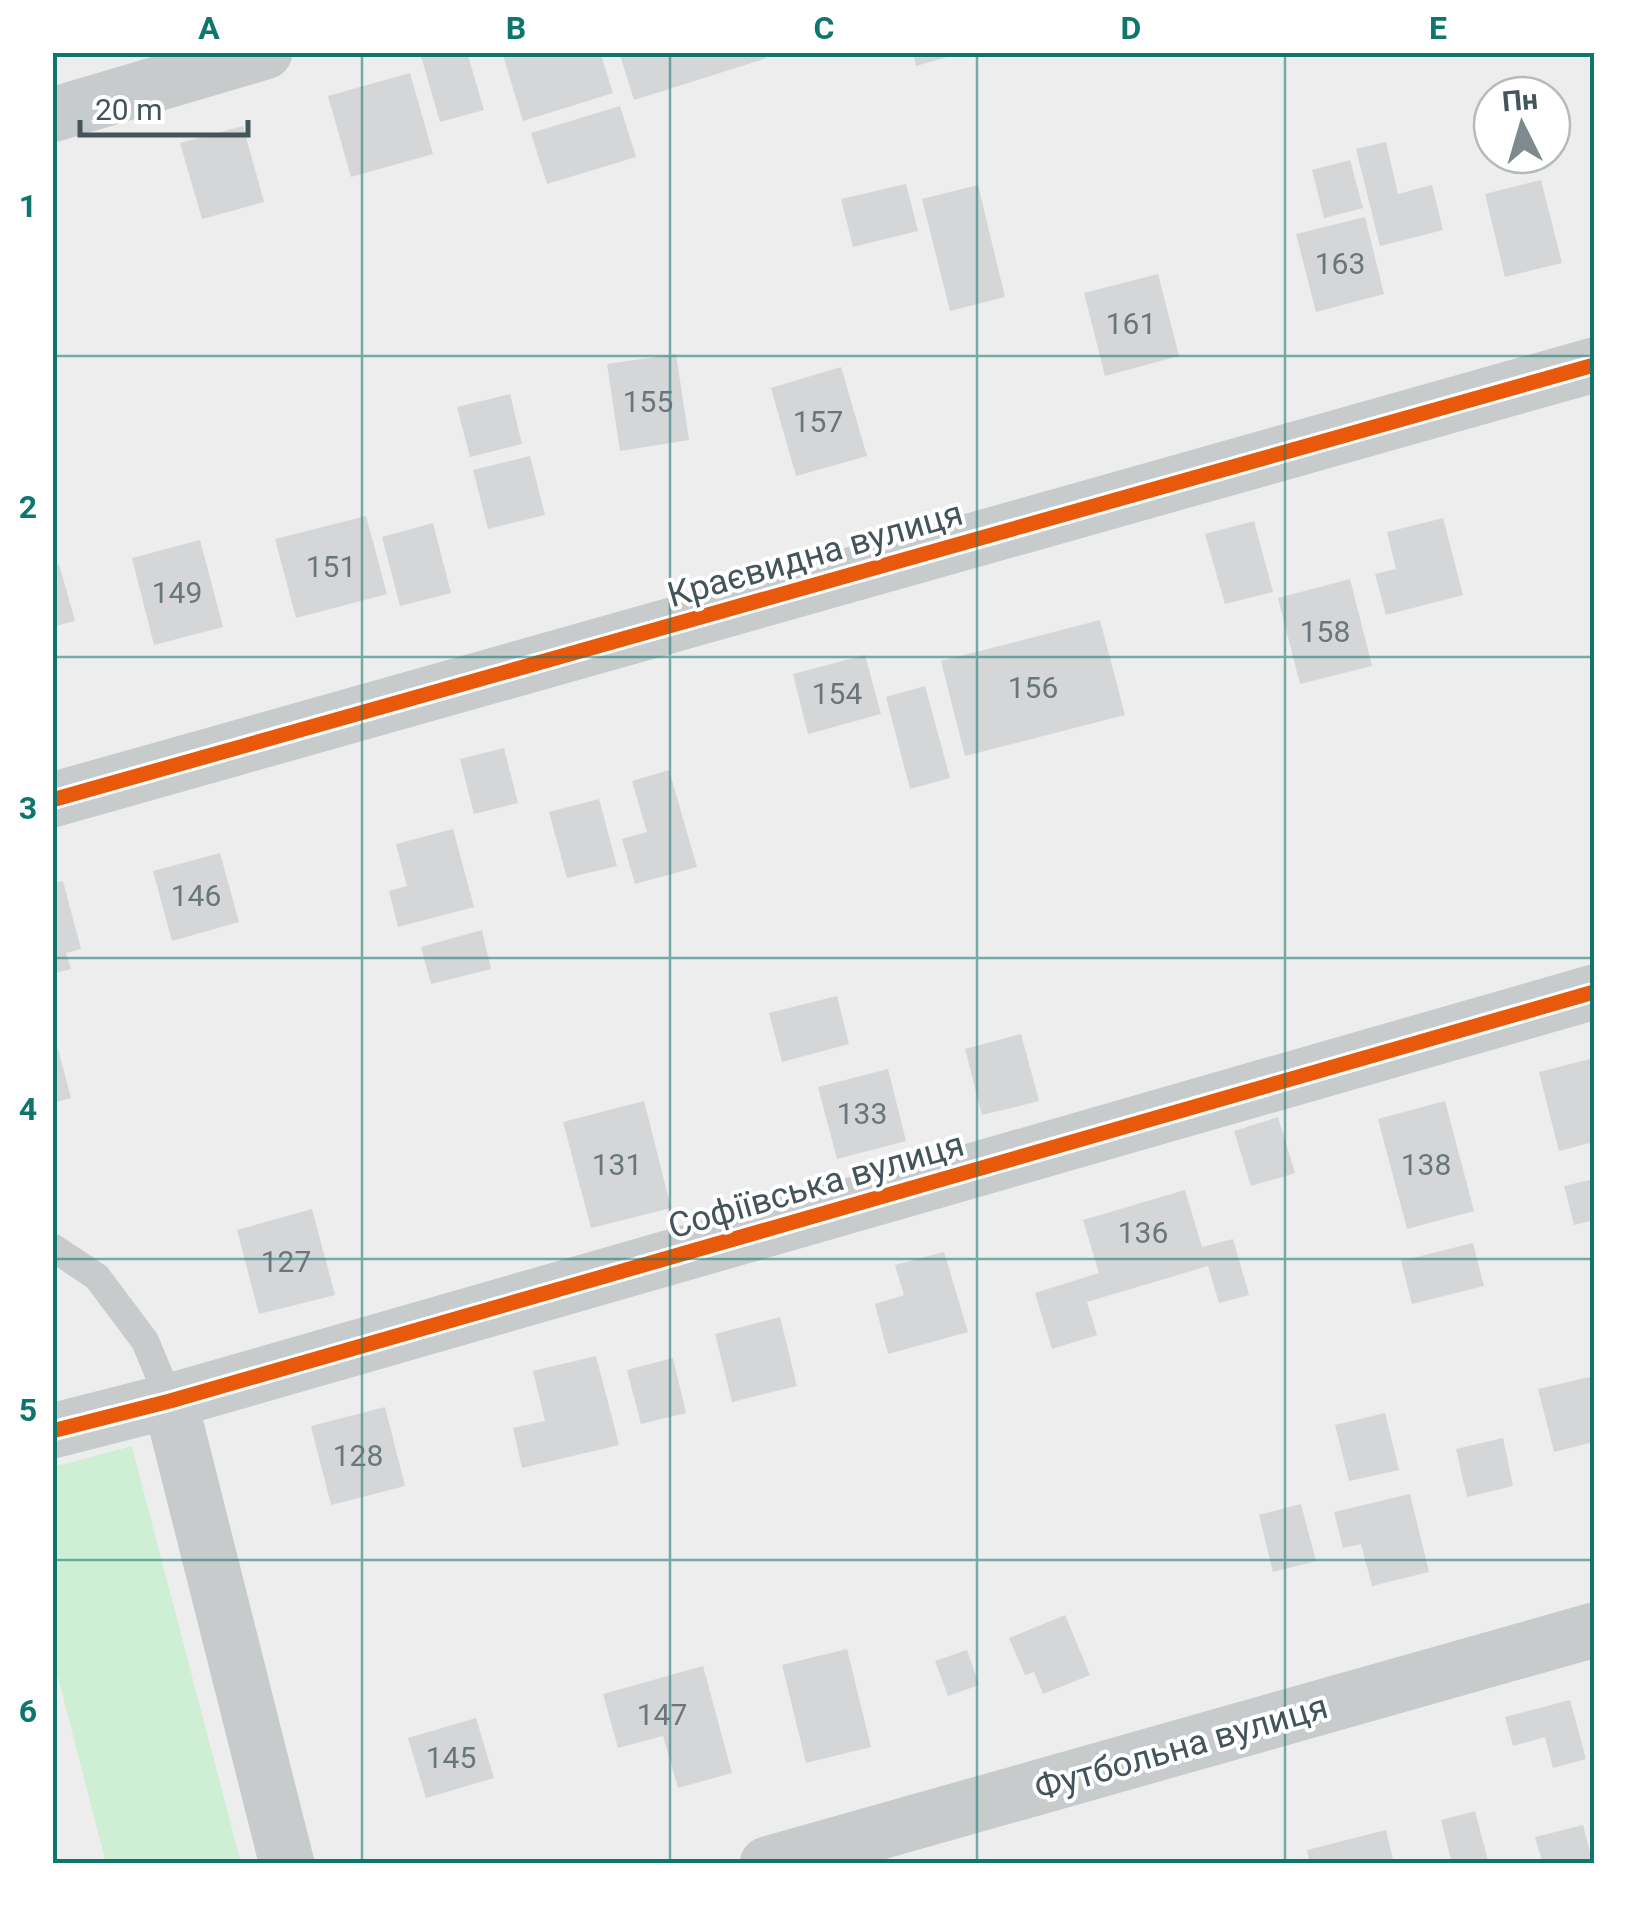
<svg xmlns="http://www.w3.org/2000/svg" width="1647" height="1916" font-family="Roboto,sans-serif">
<style>
.grass{fill:#cfefd4}
.building{fill:#d5d6d7}
.lines{fill:none;stroke-linecap:round;stroke-linejoin:round}
.service{stroke:#c7cbcc;stroke-width:28}
.minor{stroke:#c7cbcc;stroke-width:55}
.cycleway-casing{stroke:#fff;stroke-width:21}
.cycleway{stroke:#e8590c;stroke-width:15}
.grid{fill:none;stroke:#0f766e;stroke-width:2.5;stroke-opacity:0.55}
.labels{text-anchor:middle;stroke-width:8;stroke-linejoin:round;paint-order:stroke}
.number-label{font-size:30px;fill:#69767b}
.street-label{font-size:35px;fill:#43555b;stroke:#fff}
.neatline{fill:none;stroke:#0f766e;stroke-width:4}
.grid-label{font-size:32px;text-anchor:middle;font-weight:bold;fill:#0f766e}
</style>
<rect width="100%" height="100%" fill="#eeeded"/>
<path class="grass" d="M132,1446V1447L241,1863H106L53,1658V1467Z"/>
<g class="building">
<path d="M433,52H467L484,110L440,122L421,56Z"/>
<path d="M502,52H600L613,93L523,121Z"/>
<path d="M619,52H765L767,58L634,100Z"/>
<path d="M913,52H945L947,57L916,66Z"/>
<path d="M410,73L433,154L351,177L328,96Z"/>
<path d="M620,106L636,157L547,184L531,133Z"/>
<path d="M243,126L264,202L202,219L180,143Z"/>
<path d="M1386,142L1398,194L1432,185L1443,230L1380,246L1356,149Z"/>
<path d="M1350,160L1363,208L1324,218L1312,170Z"/>
<path d="M1541,180L1562,263L1505,277L1485,194Z"/>
<path d="M906,184L918,231L853,247L841,199Z"/>
<path d="M978,185L1005,297L950,311L922,199Z"/>
<path d="M1365,217L1384,294L1316,312L1296,234Z"/>
<path d="M1158,274L1179,356L1105,376L1084,293Z"/>
<path d="M676,354L689,440L620,451L607,364Z"/>
<path d="M841,367L867,456L796,476L771,388Z"/>
<path d="M510,394L522,444L470,457L457,407Z"/>
<path d="M530,456L545,515L488,529L473,470Z"/>
<path d="M366,516L387,594L296,618L275,539Z"/>
<path d="M1443,518L1463,595L1386,615L1375,574L1396,569L1387,532Z"/>
<path d="M1254,521L1273,592L1225,604L1205,534Z"/>
<path d="M433,523L451,593L400,606L382,537Z"/>
<path d="M200,540L223,627L154,645L132,558Z"/>
<path d="M59,564L75,621L52,627V566Z"/>
<path d="M1350,579L1372,666L1300,684L1278,598Z"/>
<path d="M1100,620L1125,715L965,756L941,661Z"/>
<path d="M865,655L881,714L808,734L793,674Z"/>
<path d="M925,686L950,778L910,789L886,697Z"/>
<path d="M504,748L518,803L474,814L460,759Z"/>
<path d="M669,770L697,867L635,884L622,839L647,832L632,781Z"/>
<path d="M599,799L617,866L567,878L549,812Z"/>
<path d="M453,829L474,907L398,927L389,891L407,886L396,844Z"/>
<path d="M220,853L239,922L172,941L153,871Z"/>
<path d="M63,881L81,949L66,953L71,969L52,974V883Z"/>
<path d="M482,930L491,969L431,984L421,947Z"/>
<path d="M837,996L849,1044L782,1062L769,1013Z"/>
<path d="M1021,1034L1039,1101L982,1115L965,1049Z"/>
<path d="M58,1049L71,1098L52,1103V1051Z"/>
<path d="M1594,1058V1142L1559,1151L1539,1072Z"/>
<path d="M888,1069L906,1141L837,1159L818,1087Z"/>
<path d="M644,1101L671,1208L591,1228L563,1122Z"/>
<path d="M1445,1101L1474,1211L1407,1229L1378,1119Z"/>
<path d="M1278,1117L1295,1173L1251,1186L1234,1131Z"/>
<path d="M1594,1179V1220L1574,1225L1564,1186Z"/>
<path d="M1185,1190L1202,1247L1233,1239L1249,1295L1219,1303L1208,1266L1087,1302L1097,1335L1052,1349L1035,1293L1099,1273L1083,1220Z"/>
<path d="M312,1209L335,1295L259,1314L237,1230Z"/>
<path d="M1473,1243L1484,1286L1412,1304L1401,1261Z"/>
<path d="M944,1252L968,1332L888,1354L875,1304L904,1295L895,1265Z"/>
<path d="M780,1317L797,1386L732,1402L715,1334Z"/>
<path d="M596,1356L619,1445L522,1468L513,1428L545,1421L533,1371Z"/>
<path d="M673,1358L686,1413L641,1424L627,1370Z"/>
<path d="M1594,1376V1442L1554,1452L1538,1389Z"/>
<path d="M385,1407L405,1486L331,1505L311,1426Z"/>
<path d="M1385,1413L1399,1470L1349,1481L1335,1425Z"/>
<path d="M1503,1438L1513,1486L1467,1497L1456,1449Z"/>
<path d="M1410,1494L1429,1572L1372,1586L1361,1544L1343,1548L1334,1512Z"/>
<path d="M1301,1504L1316,1561L1273,1572L1259,1515Z"/>
<path d="M1065,1615L1090,1675L1043,1694L1034,1672L1025,1675L1009,1638Z"/>
<path d="M847,1649L871,1747L806,1763L782,1665Z"/>
<path d="M967,1650L979,1685L948,1696L935,1661Z"/>
<path d="M703,1666L732,1773L678,1788L663,1736L618,1748L603,1694Z"/>
<path d="M1570,1700L1586,1759L1553,1768L1545,1737L1513,1746L1505,1717Z"/>
<path d="M476,1718L494,1778L426,1798L408,1738Z"/>
<path d="M1475,1811L1488,1861L1478,1864H1452L1441,1820Z"/>
<path d="M1583,1825L1592,1860L1579,1864H1543L1535,1837Z"/>
<path d="M1386,1830L1394,1864H1310L1307,1850Z"/>
</g>
<g class="lines">
<path class="service" d="M52,1247L97,1277L145,1341L170,1401"/>
<g class="minor">
<path d="M52,115L265,52"/>
<path d="M52,800L1594,365"/>
<path d="M170,1401L287,1864"/>
<path d="M52,1431L170,1401L1594,992"/>
<path d="M767,1864L1594,1630"/>
</g>
<defs>
<g id="cycleway">
<path d="M52,800L1594,365"/>
<path d="M52,1431L170,1401L1594,992"/>
</g>
</defs>
<use href="#cycleway" class="cycleway-casing"/>
<use href="#cycleway" class="cycleway"/>
</g>
<path class="grid" d="M362,52V1864M670,52V1864M977,52V1864M1285,52V1864M52,356H1594M52,657H1594M52,958H1594M52,1259H1594M52,1560H1594"/>
<g class="labels">
<g class="number-label">
<text x="1340" y="274">163</text>
<text x="1131" y="334">161</text>
<text x="648" y="412">155</text>
<text x="818" y="432">157</text>
<text x="331" y="577">151</text>
<text x="177" y="603">149</text>
<text x="1325" y="642">158</text>
<text x="1033" y="698">156</text>
<text x="837" y="704">154</text>
<text x="196" y="906">146</text>
<text x="862" y="1124">133</text>
<text x="617" y="1175">131</text>
<text x="1426" y="1175">138</text>
<text x="1143" y="1243">136</text>
<text x="286" y="1272">127</text>
<text x="358" y="1466">128</text>
<text x="662" y="1725">147</text>
<text x="451" y="1768">145</text>
</g>
<g class="street-label">
<text transform="translate(815 554) rotate(-16)" y="12">Краєвидна вулиця</text>
<text transform="translate(816 1185) rotate(-16)" y="12">Софіївська вулиця</text>
<text transform="translate(1181 1747) rotate(-16)" y="12">Футбольна вулиця</text>
</g>
</g>
<rect width="1647" height="1916" fill="none" stroke="#ffffff" stroke-width="110"/>
<g transform="translate(1522 125) rotate(355)"><circle r="48" fill="#ffffff" stroke="#b4bbbd" stroke-width="2.5"/>
<path d="M0-8L18 38L0 25L-18 38Z" fill="#7f8a8e"/>
<text y="-15" font-size="28" font-weight="bold" text-anchor="middle" fill="#43555b">Пн</text>
</g>
<path d="M80 120v15h168v-15" fill="none" stroke="#43555b" stroke-width="5"/>
<text x="95" y="120" font-size="30" fill="#43555b" stroke="#ffffff" stroke-width="8" paint-order="stroke">20 m</text>
<rect x="55" y="55" width="1537" height="1806" class="neatline"/>
<g class="grid-label">
<text x="209" y="39">A</text>
<text x="516" y="39">B</text>
<text x="824" y="39">C</text>
<text x="1131" y="39">D</text>
<text x="1438" y="39">E</text>
<text x="28" y="217">1</text>
<text x="28" y="518">2</text>
<text x="28" y="819">3</text>
<text x="28" y="1120">4</text>
<text x="28" y="1421">5</text>
<text x="28" y="1722">6</text>
</g>
</svg>
